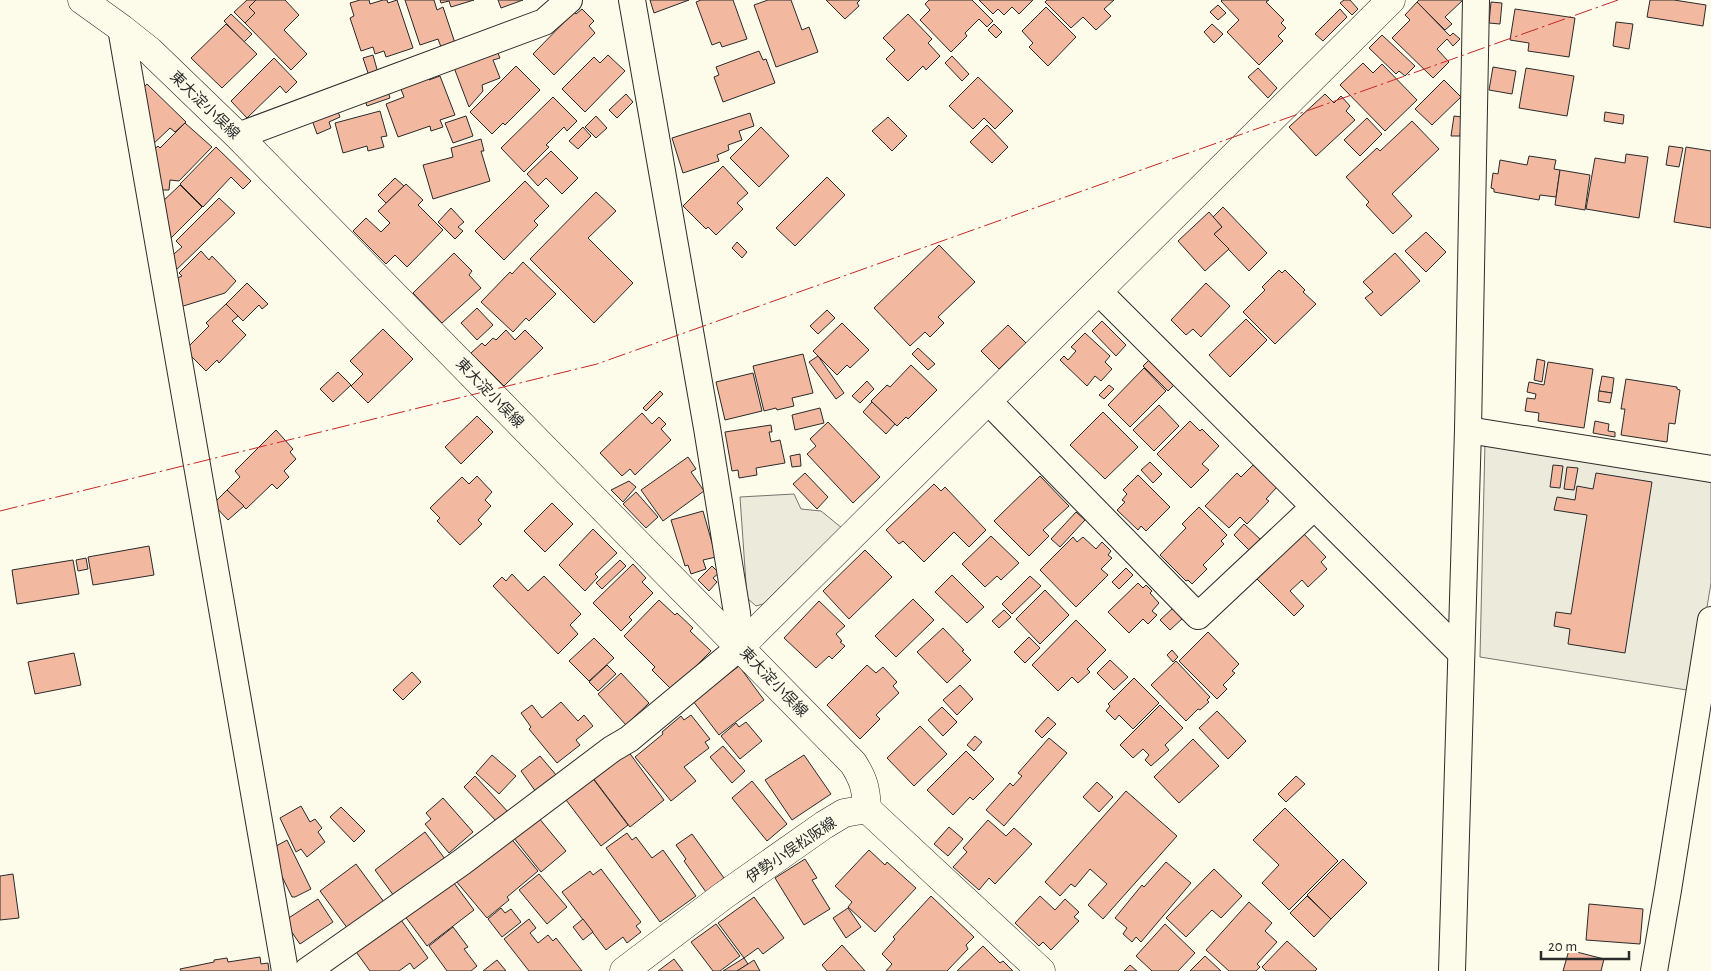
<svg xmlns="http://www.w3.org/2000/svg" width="1711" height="971" font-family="'Alegreya Sans','Noto Sans JP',sans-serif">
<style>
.parking{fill:#eceadb;stroke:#74746e}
.building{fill:#f2b8a0;stroke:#2b2b2b}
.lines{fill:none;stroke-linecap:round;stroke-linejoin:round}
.minor-casing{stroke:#2b2b2b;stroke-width:28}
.tertiary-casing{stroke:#2b2b2b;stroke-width:29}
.secondary-casing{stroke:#2b2b2b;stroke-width:29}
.minor{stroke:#fdfbea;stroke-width:26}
.tertiary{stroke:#fdfbea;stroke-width:28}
.secondary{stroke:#fdfbea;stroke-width:28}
.power{stroke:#c62828;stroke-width:1;stroke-dasharray:18 4 2.5 4;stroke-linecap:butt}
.labels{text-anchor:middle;stroke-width:4;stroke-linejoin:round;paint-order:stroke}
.street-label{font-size:15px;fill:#2b2b2b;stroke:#fdfbea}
</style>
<rect width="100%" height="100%" fill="#fdfbea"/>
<g class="parking">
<path d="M1485,442L1711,482V583L1693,691L1480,657Z"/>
<path d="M794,494L801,509L821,511L842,528L763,604L756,606L747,598L740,497Z"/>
</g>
<g class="building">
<path d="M247,0H256L249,7L255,13L245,23L234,12Z"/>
<path d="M256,0H285L299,15L284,30L307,54L291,70L245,23L255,13L249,7Z"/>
<path d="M360,0H369L370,4L383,0H387L388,3L397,0L413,48L386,57L384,51L375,54L373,47L361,51L350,18L354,16L350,3Z"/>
<path d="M405,0H434L437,10L443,7L455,43L441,47L438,39L420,45Z"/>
<path d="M440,0H474L451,7L449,1L441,3Z"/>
<path d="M498,0H523L501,8Z"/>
<path d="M650,0H689L654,13Z"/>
<path d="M701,0H733L747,39L722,47L720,42L712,45L696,2Z"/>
<path d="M768,0H791L802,30L809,27L818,52L776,67L754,5Z"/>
<path d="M826,0H860L857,3L859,6L845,19Z"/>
<path d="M929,0H972L993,21L987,27L979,19L965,33L967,36L951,52L920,20L930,10L925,4Z"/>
<path d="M979,0H1033L1019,14L1012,7L1004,15L998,9L993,14Z"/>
<path d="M1047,0H1114L1104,9L1111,16L1096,30L1083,17L1071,28L1045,2Z"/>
<path d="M1222,0H1269L1266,2L1284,20L1281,23L1286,28L1278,36L1283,41L1259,65L1227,32L1239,20L1221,1Z"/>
<path d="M1344,0H1350L1358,9L1352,15L1340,3Z"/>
<path d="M1419,0H1463L1445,17L1452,24L1445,30L1417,2Z"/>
<path d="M1650,0H1674L1706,5L1703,26L1647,17Z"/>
<path d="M1417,2L1450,36L1453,33L1460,39L1453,46L1447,39L1437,49L1449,62L1433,78L1392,38L1410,20L1405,15Z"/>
<path d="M1491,2L1502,3L1500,24L1489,23Z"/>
<path d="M1218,5L1226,13L1218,20L1210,12Z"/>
<path d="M1046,7L1076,37L1048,66L1029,47L1033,43L1022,31Z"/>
<path d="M582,9L594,21L589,26L595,33L554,75L533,54L574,12L576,14Z"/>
<path d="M1340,9L1347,17L1323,41L1315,34Z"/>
<path d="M1515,9L1575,18L1569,57L1528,51L1529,43L1510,40Z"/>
<path d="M231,14L252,34L244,42L224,21Z"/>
<path d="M908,14L932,39L928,43L940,56L926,70L923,66L908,81L886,59L895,50L883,38Z"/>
<path d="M1616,22L1633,24L1629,49L1613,46Z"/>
<path d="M226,24L257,54L222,88L191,58Z"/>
<path d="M994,24L1002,32L996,38L988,30Z"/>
<path d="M1212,24L1223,34L1214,43L1204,32Z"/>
<path d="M1382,35L1415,66L1405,76L1399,71L1396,74L1369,48Z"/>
<path d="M496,49L500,58L493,60L500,78L482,85L483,91L469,107L453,65Z"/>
<path d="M759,51L763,60L766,59L775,83L723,102L714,77L719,75L716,67Z"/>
<path d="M373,55L378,73L369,76L363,58Z"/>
<path d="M608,55L625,71L585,112L562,89L594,57L600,63Z"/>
<path d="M952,56L969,74L962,81L945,63Z"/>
<path d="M274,58L297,82L286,93L280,86L247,118L231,101Z"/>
<path d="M1363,63L1373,73L1382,64L1417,100L1385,131L1340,85Z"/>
<path d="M516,66L540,90L505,125L503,123L492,134L470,112Z"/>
<path d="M1493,67L1516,71L1512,94L1489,90Z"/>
<path d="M1258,68L1277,88L1268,98L1248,77Z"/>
<path d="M1526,68L1574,76L1567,116L1519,108Z"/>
<path d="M427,74L429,80L440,76L455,115L440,120L443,127L431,131L430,126L398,137L386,104L404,97L399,84Z"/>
<path d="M978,77L1013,111L995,129L984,118L973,129L949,106Z"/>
<path d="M1444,80L1461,97L1432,125L1415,109Z"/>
<path d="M147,84L186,122L175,132L170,128L149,148L138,93Z"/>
<path d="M387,88L390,98L367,106L363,95Z"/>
<path d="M626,94L633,102L617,118L609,110Z"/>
<path d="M1325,94L1334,103L1341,96L1350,106L1346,111L1355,120L1316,156L1289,127Z"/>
<path d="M553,97L577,121L567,131L564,127L546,145L549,147L524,172L501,148Z"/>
<path d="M337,109L340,117L329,122L331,128L317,134L312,120Z"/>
<path d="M380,111L387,136L381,137L384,147L368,151L367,146L343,153L335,123Z"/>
<path d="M1605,112L1624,115L1623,124L1604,121Z"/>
<path d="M750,113L754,126L739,131L742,140L728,145L729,150L717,155L719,161L683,173L672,138Z"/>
<path d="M466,116L473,136L453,143L445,123Z"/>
<path d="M596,116L607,128L596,138L585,127Z"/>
<path d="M1454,116L1462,117L1460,136H1451Z"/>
<path d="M888,117L907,136L892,151L872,131Z"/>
<path d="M1367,118L1382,134L1360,156L1344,140Z"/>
<path d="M1412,121L1439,149L1392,194L1412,216L1393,234L1366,205L1369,202L1346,177L1377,148L1380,151Z"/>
<path d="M185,123L212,147L179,181L170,180L169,190H157L150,153L158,146L160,148Z"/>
<path d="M987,125L1008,147L992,163L970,142Z"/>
<path d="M583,127L591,136L578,149L569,141Z"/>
<path d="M761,127L789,156L759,187L730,158Z"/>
<path d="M481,139L484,151H481L490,181L433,199L423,165L453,157L451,148Z"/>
<path d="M1669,146L1683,148L1679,167L1666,165Z"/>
<path d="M216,147L251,181L243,189L231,177L203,207L180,184Z"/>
<path d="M1686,147L1711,151V228L1674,222Z"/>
<path d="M551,151L578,178L562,194L546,178L538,186L527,174Z"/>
<path d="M1626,154L1648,157L1639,218L1586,209L1595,158L1625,163Z"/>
<path d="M1529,156L1556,160L1554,169L1560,170L1556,197L1540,195L1539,200L1494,192V189L1491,188L1493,173L1498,174L1500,160L1527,165Z"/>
<path d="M723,166L748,193L737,203L743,209L716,235L708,227L706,229L683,206Z"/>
<path d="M1560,170L1590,175L1585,210L1555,205Z"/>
<path d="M827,177L845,195L795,246L776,228Z"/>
<path d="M395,178L404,186L386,203L378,195Z"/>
<path d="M525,181L549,206L534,221L538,225L504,260L475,231Z"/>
<path d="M406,184L423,200L418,205L443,230L407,267L395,255L386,264L353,231L366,218L381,232L390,223L378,211Z"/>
<path d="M180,185L202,207L169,240L160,204Z"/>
<path d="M596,192L616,211L588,238L633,283L594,323L530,259Z"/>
<path d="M219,198L235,213L172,274L167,260L182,247L176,241Z"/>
<path d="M1223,207L1267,253L1249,271L1214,234L1222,227L1213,217Z"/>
<path d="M451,208L464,222L458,227L463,231L455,239L438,222Z"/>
<path d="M1209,212L1222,227L1214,234L1229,249L1205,271L1178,241Z"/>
<path d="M1426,232L1446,252L1426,272L1405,251Z"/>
<path d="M737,242L747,252L742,258L732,248Z"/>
<path d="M939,245L975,282L938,317L944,323L930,337L925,332L910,346L874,308Z"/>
<path d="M201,251L209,260L212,256L236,281L225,293L177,308L173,280L182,276L179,273Z"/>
<path d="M454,253L472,271L469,275L481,288L442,323L413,293Z"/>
<path d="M1395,253L1420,281L1381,316L1365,298L1373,292L1363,282Z"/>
<path d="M523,262L556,294L529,321L526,318L513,332L481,302L510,272L512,274Z"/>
<path d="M1279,270L1282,273L1285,270L1305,290L1303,292L1316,304L1275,344L1243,312L1265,290L1262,287Z"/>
<path d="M247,283L268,304L262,309L259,305L243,321L226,304Z"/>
<path d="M1206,283L1230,306L1201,337L1193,329L1186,335L1171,320Z"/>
<path d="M226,304L238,316L232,321L246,335L219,363L217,360L206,371L185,350L209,326L206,323Z"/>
<path d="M477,308L493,325L477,340L461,323Z"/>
<path d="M827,310L835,318L818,334L810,326Z"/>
<path d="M1246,319L1267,340L1230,377L1209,355Z"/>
<path d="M1102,321L1126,345L1116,356L1092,331Z"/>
<path d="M842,323L869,350L850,368L847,365L837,375L813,351Z"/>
<path d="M1008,325L1026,343L999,369L981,351Z"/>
<path d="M383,329L413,359L368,403L351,386L363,374L350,361Z"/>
<path d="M506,330L515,340L525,330L543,348L504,386L471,353L482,343L485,346L493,338L496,340Z"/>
<path d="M1085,333L1110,356L1105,362L1112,369L1101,381L1095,376L1087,386L1060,360L1064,356L1068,360L1076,351L1071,347Z"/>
<path d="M918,348L935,364L928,370L912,354Z"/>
<path d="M803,354L813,393L792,398L794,406L777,410L776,408L764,411L753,366Z"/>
<path d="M818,356L844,393L836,399L809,362Z"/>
<path d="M1150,359L1175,384L1168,391L1143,366Z"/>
<path d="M1537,359L1545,361L1542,382L1534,380Z"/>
<path d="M1548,362L1593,369L1584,428L1538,421L1539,413L1525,411L1527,398L1535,399L1536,394L1527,392L1529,382L1544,385Z"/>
<path d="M911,365L937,390L908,419L906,417L897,426L871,401L887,385L890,387Z"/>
<path d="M1144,368L1166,391L1130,427L1108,405Z"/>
<path d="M338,372L351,385L333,402L320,389Z"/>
<path d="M753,373L762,411L725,420L716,382Z"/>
<path d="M1602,376L1614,378L1612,393L1599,391Z"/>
<path d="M1626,379L1677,387V389L1680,390L1675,424L1669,423L1667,442L1621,435L1625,409H1621Z"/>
<path d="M867,381L874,389L860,403L852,396Z"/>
<path d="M1109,385L1114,389L1104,399L1099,395Z"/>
<path d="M660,391L663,394L646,411L643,408Z"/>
<path d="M1599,391L1612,393L1610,403L1598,401Z"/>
<path d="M872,402L895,424L886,434L863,412Z"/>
<path d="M1159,405L1179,426L1154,451L1133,430Z"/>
<path d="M820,408L824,423L795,430L792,415Z"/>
<path d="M1103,412L1138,447L1105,479L1070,445Z"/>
<path d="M642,413L652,424L659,417L666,424L661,429L671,440L635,475L630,469L622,476L600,453Z"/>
<path d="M477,416L493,432L461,464L445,447Z"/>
<path d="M1190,421L1200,431L1202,429L1219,446L1202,464L1209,470L1191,488L1157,454Z"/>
<path d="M1595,421L1609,424L1608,431L1615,432V437L1593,433Z"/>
<path d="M828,422L880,477L853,503L807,454L816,446L810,439Z"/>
<path d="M771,425L772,432H769L771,442L780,440L785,463L756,468L757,475L739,478L738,470L732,471L725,432Z"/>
<path d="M276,430L293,449L290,452L296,459L284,471L289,477L277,489L272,484L246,509L227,490L240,477L235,471Z"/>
<path d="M800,454L801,466L792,467L790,456Z"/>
<path d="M688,457L696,469L691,472L704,491L663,521L641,490Z"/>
<path d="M1150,462L1162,474L1153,483L1141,470Z"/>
<path d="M1253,465L1277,487L1266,499L1269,501L1247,524L1240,517L1229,528L1205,506L1237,473L1241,477Z"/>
<path d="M1553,465L1563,466L1560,488L1550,487Z"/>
<path d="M1567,467L1578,468L1574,490L1564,489Z"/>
<path d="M805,473L828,497L817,509L793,484Z"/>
<path d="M1596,473L1652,482L1625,653L1568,644L1570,629L1554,626L1556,612L1571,614L1587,515L1554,510L1557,497L1575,500L1577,486L1593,489Z"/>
<path d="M1138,475L1170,507L1146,531L1141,526L1138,530L1117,510L1125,502L1122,500L1127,494L1123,490Z"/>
<path d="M477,476L492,492L485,500L491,506L478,520L482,524L460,545L437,521L440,518L430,508L462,477L469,484Z"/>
<path d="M1040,476L1069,506L1043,530L1049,536L1029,556L994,521Z"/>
<path d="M629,481L636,487L623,502L611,490Z"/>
<path d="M934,484L941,491L945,487L986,530L969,547L954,532L924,562L903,541L899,544L886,530Z"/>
<path d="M227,490L244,506L228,520L213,504Z"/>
<path d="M636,492L658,517L646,528L623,504Z"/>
<path d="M552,503L573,524L545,552L524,531Z"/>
<path d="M1199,507L1227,535L1221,541L1224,544L1203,565L1207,569L1192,584L1188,580L1186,581L1160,555L1186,528L1182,524Z"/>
<path d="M703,511L716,557L703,560L706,569L691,574L688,565L685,566L671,520Z"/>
<path d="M1076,512L1085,520L1060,547L1051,539Z"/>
<path d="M1244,524L1261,540L1250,551L1234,535Z"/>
<path d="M593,529L617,553L595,574L598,577L585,591L559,565Z"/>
<path d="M1301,531L1326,557L1321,562L1327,569L1308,587L1302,580L1290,591L1304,606L1294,616L1255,577Z"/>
<path d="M991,536L1019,563L1001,580L997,576L985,587L962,564Z"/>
<path d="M1073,537L1077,542L1083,537L1096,549L1102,542L1111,551L1108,555L1112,558L1101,569L1108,575L1076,607L1040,570Z"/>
<path d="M149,546L154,575L93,585L88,557Z"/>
<path d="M865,550L892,577L849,619L823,591Z"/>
<path d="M86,558L88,569L78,571L76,560Z"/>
<path d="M73,560L79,594L17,604L12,570Z"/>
<path d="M620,560L626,566L602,589L596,583Z"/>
<path d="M633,564L646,578L642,582L653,593L629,617L632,620L621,631L593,603Z"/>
<path d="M712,566L719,573L713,578L717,582L709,591L698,580Z"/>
<path d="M1126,568L1133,575L1119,589L1112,582Z"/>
<path d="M512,574L528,591L544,576L581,614L570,625L578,634L558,654L493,586L502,577L506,581Z"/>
<path d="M952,575L984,607L967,623L935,592Z"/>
<path d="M1030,576L1041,586L1012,614L1002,604Z"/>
<path d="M1138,583L1143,588L1146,585L1152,591L1150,593L1159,603L1152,611L1157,615L1148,624L1143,619L1129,633L1108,612Z"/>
<path d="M1045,590L1069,615L1040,644L1016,619Z"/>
<path d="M913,599L934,620L896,657L875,636Z"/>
<path d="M659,600L675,615L677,613L693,628L690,631L711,651L672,690L652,670L655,667L624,636Z"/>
<path d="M819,601L845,626L836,634L842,641L840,642L845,646L832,659L829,656L816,668L784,638Z"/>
<path d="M1173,608L1183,618L1170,630L1160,620Z"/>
<path d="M1004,610L1011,617L999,628L992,621Z"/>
<path d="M1076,620L1106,650L1087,669L1090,672L1078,683L1072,677L1058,691L1032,665Z"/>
<path d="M943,628L964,650L962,651L971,660L947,683L917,652Z"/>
<path d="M1208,632L1239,664L1232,671L1235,673L1223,685L1227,689L1217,699L1179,661Z"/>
<path d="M1029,637L1040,648L1025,663L1014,652Z"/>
<path d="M594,638L614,658L589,681L569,661Z"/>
<path d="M1172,650L1178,657L1173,662L1167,655Z"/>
<path d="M74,653L81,685L35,694L28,662Z"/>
<path d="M1110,660L1128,677L1114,690L1097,673Z"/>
<path d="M1176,661L1210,697L1207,700L1209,702L1200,710L1198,709L1186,721L1151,685Z"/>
<path d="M607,665L616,674L598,691L589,682Z"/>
<path d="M867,665L876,673L883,667L897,682L893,686L899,693L876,715L880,719L860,739L827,705Z"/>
<path d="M739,666L764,700L719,735L693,701Z"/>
<path d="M412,672L421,682L403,700L393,690Z"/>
<path d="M621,673L649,703L626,725L598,694Z"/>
<path d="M1134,678L1159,703L1133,729L1119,715L1115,720L1106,711L1110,706L1108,704Z"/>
<path d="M960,685L973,699L957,715L943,700Z"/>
<path d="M561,702L578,721L584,715L593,726L576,740L580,745L557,763L529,729L531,727L521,713L532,705L542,718Z"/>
<path d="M1160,705L1183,728L1165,745L1169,750L1151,766L1145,760L1149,755L1143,749L1133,758L1120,745Z"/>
<path d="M942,707L957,722L943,736L928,720Z"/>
<path d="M1217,711L1246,741L1228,759L1199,728Z"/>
<path d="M691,715L710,739L705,742L709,748L684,767L696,781L671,801L635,757L663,734L662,732L681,716L684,720Z"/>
<path d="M1048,717L1056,724L1042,738L1035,731Z"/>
<path d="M746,722L762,741L740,759L721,736L736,723L739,727Z"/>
<path d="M920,726L947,754L914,786L887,758Z"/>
<path d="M975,736L982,742L974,751L967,745Z"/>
<path d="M1049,738L1067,753L1004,826L986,810L1010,783L1013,786L1022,776L1018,773Z"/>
<path d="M1193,739L1219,766L1179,803L1154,777Z"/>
<path d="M723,746L745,771L732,783L710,757Z"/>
<path d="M628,751L664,800L630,827L593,778Z"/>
<path d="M966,751L994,779L973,800L970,797L953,815L927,790Z"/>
<path d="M492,755L516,776L499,794L476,773Z"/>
<path d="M804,755L831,794L792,820L765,780Z"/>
<path d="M540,756L557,776L536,792L521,771Z"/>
<path d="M475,776L509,813L498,823L464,787Z"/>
<path d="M591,776L628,825L601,846L563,796Z"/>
<path d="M1296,776L1305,784L1286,802L1278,794Z"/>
<path d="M752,781L787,824L767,841L732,798Z"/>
<path d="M1097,782L1113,797L1099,812L1083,797Z"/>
<path d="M1126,791L1177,836L1103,919L1088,905L1107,884L1090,869L1075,887L1071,884L1060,896L1045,882Z"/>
<path d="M443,798L473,832L449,853L425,824L431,819L426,813Z"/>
<path d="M301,806L310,822L315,819L322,828L318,832L325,842L307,857L301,849L296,852L280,818Z"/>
<path d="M341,807L365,831L354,842L330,817Z"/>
<path d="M1285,808L1338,861L1289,910L1262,883L1279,865L1253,840Z"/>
<path d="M538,817L566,851L541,872L513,837Z"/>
<path d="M988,820L1006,836L1014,828L1032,844L995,884L989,878L979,890L953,867L967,852L963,848Z"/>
<path d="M949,827L963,839L948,856L934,844Z"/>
<path d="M425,832L445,859L394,896L375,870Z"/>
<path d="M627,833L632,840L636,837L652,858L663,850L696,896L660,922L606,848Z"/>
<path d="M692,834L724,878L706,892L684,861L686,859L676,845Z"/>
<path d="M509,836L538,871L507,897L509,900L487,918L456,881Z"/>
<path d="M287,840L311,889L295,897H292L269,850Z"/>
<path d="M869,850L885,865L887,862L916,888L875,932L848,907L852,902L835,886Z"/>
<path d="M805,859L817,878L812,880L830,909L804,925L775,878Z"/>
<path d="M1343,859L1367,883L1331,919L1307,895Z"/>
<path d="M1166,862L1191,883L1141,942L1136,937L1132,942L1123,934L1127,928L1115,918L1142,885L1144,887Z"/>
<path d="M356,864L384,902L348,929L320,891Z"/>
<path d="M601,869L641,922L636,926L641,932L627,943L623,937L606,950L562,892L590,871L593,875Z"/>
<path d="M1214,869L1242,896L1221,918L1212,910L1186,937L1166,918Z"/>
<path d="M13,874L19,918L0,920V876Z"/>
<path d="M539,874L567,907L547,924L519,890Z"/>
<path d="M451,879L474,910L427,946L404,915Z"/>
<path d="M931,896L974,937L966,945L968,949L947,971H886L892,964L882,954L895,939L893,937Z"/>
<path d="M1040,896L1055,910L1065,899L1079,912L1074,917L1079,921L1051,950L1043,942L1039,946L1015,923Z"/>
<path d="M1307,896L1331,919L1314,937L1290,913Z"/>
<path d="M754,897L784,938L763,954L758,948L744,958L718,923Z"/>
<path d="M318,899L333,922L300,944L284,921Z"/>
<path d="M1249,902L1272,923L1265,931L1277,942L1257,964L1260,967L1256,971H1229L1206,950Z"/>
<path d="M1589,904L1643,909L1640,944L1586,940Z"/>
<path d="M501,908L505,913L511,909L521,922L502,937L488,919Z"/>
<path d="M848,908L861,927L846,938L833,918Z"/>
<path d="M399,917L428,958L414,969L410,963L399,971H370L354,949Z"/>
<path d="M529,919L536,928L530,933L538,943L548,935L553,941L556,938L582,971H529L504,939Z"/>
<path d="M583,919L593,932L583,940L573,927Z"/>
<path d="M716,924L740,956L720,971H713L691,942Z"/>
<path d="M1165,924L1195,953L1178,971H1152L1136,956Z"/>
<path d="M453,927L468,947L464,949L477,966L471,971H447L429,946Z"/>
<path d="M1287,941L1317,969L1315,971H1266L1262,967Z"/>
<path d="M842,945L865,971H827L822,965Z"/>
<path d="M983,946L1000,963L1003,961L1013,971H957Z"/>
<path d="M1569,950L1604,959L1601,971H1563Z"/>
<path d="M1205,956L1221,971H1190Z"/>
<path d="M260,957L261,964L268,963L269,971H181L180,969L214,962V960L227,958L228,962Z"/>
<path d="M744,958L748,964L737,971H723Z"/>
<path d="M674,959L683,971H658Z"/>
<path d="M497,960L506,971H483Z"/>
<path d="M754,960L760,971H737L748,964Z"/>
<path d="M1130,965L1137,971H1124Z"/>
</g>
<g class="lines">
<defs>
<g id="minor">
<path d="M121,28L285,971"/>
<path d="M238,136L544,22L569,0"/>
<path d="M1099,292L1460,652"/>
<path d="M989,402L1198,616L1314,507"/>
<path d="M1468,430L1711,469"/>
<path d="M307,971L462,862L612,749L629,739L740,647L737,613L707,428L632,0"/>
<path d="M1452,971L1468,430L1476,0"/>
<path d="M1654,971L1668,890L1711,620"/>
</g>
<path id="tertiary" d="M740,647L1391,0"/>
<g id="secondary">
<path d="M82,0L121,28L150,51L238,136L853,763C864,780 866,789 867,809"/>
<path d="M867,809L1041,971"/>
<path d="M624,971L723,896L824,825L844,813L867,809"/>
</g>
</defs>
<use href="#minor" class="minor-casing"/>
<use href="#tertiary" class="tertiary-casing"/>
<use href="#secondary" class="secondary-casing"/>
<use href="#minor" class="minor"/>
<use href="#tertiary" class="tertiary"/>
<use href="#secondary" class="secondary"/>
<path class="power" d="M0,511L597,364L1618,0"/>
</g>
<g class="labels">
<g class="street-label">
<text transform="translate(205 105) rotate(44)" y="5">東大淀小俣線</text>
<text transform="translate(490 393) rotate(46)" y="5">東大淀小俣線</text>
<text transform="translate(774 682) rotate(46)" y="5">東大淀小俣線</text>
<text transform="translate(791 850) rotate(-34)" y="5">伊勢小俣松阪線</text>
</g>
</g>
<path d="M1541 951v8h88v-8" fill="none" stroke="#2b2b2b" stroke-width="2.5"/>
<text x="1548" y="951" font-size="15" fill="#2b2b2b" stroke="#fdfbea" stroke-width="4" paint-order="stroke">20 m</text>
</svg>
